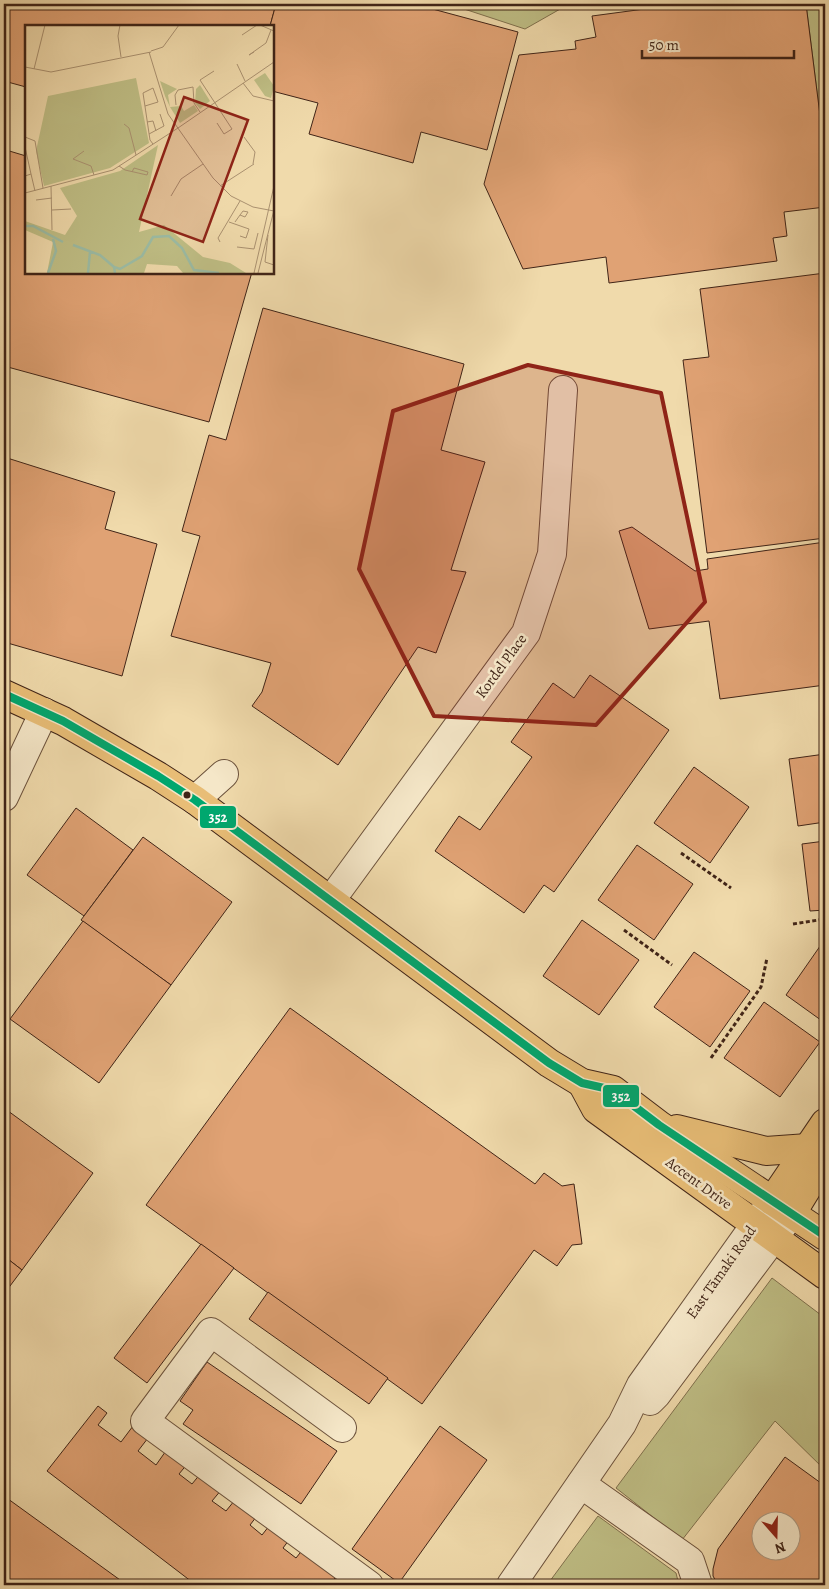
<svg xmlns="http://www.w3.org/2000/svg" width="829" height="1589" font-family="Alegreya,serif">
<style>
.green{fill:#bfbe85;stroke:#80714e}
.building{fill:#e0a274;stroke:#402417;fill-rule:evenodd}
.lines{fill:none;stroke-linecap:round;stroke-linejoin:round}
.minor-casing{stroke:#6c523c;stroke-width:30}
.major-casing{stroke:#402417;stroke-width:30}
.path{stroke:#402417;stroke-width:3;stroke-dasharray:4 2.5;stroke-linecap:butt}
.minor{stroke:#f5e7c8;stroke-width:28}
.major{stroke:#e8bd76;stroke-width:28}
.bus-1-casing{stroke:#f5e7c8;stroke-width:11}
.bus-1{stroke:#00a76e;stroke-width:8}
.marked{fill:#8f2418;fill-opacity:0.2;stroke:#8f2418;stroke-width:4;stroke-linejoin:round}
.bus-dot{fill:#402417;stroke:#f5e7c8;stroke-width:2}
.labels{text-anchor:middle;stroke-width:5;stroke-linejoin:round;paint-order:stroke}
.street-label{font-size:15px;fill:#402417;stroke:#f5e7c8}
.inset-river{fill:none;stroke:#9bbba4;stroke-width:2.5}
.inset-road{fill:none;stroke:#aa9170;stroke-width:1}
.view{fill:#8f2418;fill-opacity:0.15;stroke:#8f2418;stroke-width:2.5}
.inset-edge{fill:none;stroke:#402417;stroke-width:2.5}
.line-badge{stroke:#f5e7c8;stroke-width:2}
.badge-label{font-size:14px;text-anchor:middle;font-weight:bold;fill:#fff}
</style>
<rect width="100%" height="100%" fill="#f0daab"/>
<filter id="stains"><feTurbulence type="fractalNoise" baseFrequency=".004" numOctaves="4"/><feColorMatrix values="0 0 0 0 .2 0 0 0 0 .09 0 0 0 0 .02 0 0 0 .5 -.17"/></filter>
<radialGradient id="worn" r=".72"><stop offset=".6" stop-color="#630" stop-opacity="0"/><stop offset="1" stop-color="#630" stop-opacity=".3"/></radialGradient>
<g class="green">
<path d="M449,4H569L525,29Z"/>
<path d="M806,4H825V155Z"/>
<path d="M772,1278L825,1318V1470L775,1421L682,1540L616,1488Z"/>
<path d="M598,1516L676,1573L679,1585H547Z"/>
</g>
<g class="building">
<path d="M4,4H276L270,26H26V87L4,81Z"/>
<path d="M276,4H414L518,32L487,150L421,132L413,163L309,134L318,103L272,91V26H270Z"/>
<path d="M682,4H806L825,155V207L784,212L787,236L773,238L777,261L609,283L606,257L523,269L484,184L519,55L576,49L575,41L596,37L592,16Z"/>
<path d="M6,150L26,156V272H252L209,422L4,366V157Z"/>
<path d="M825,273V538L707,553L683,360L709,357L700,289Z"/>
<path d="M263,308L464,364L441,450L485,462L451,570L466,572L436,653L418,647L338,765L252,706L262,692L271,663L171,636L200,536L182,531L209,435L226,440Z"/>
<path d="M4,457L115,492L105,529L157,544L122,676L4,642Z"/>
<path d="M632,527L695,571L708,569L707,559L825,542V685L720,699L709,621L649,629L619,531Z"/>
<path d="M590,675L669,730L554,892L544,885L524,913L435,851L459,816L480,830L532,757L511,742L553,683L574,698Z"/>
<path d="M825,754V822L798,826L789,759Z"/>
<path d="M694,767L749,807L710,863L654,823Z"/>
<path d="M76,808L133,850L84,916L27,875Z"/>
<path d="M143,837L232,902L171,985L81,920Z"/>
<path d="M825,841V910L810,911L802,844Z"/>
<path d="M637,845L693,884L654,940L598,900Z"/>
<path d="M582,920L639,960L599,1015L543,976Z"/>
<path d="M83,921L171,985L99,1083L10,1019Z"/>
<path d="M825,939V1023L786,995Z"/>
<path d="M694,952L750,991L710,1047L654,1007Z"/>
<path d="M764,1002L820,1042L780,1097L724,1058Z"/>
<path d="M290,1008L535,1184L544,1173L562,1186L574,1184L582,1244L572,1245L557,1266L534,1250L422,1404L146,1205Z"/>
<path d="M4,1108L93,1173L22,1270L4,1256Z"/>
<path d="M201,1244L234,1268L147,1383L114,1358Z"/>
<path d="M4,1256L22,1270L4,1294Z"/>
<path d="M268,1292L388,1378L369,1404L249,1319Z"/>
<path d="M207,1362L337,1451L301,1504L183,1424L193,1410L180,1401Z"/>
<path d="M98,1406L107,1413L98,1425L121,1442L133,1426L148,1438L138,1451L156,1465L168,1448L188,1463L179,1474L192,1484L201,1473L222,1489L212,1501L226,1511L239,1495L260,1512L250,1525L262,1535L273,1521L292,1536L283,1548L296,1558L308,1543L342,1569L331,1583L334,1585H196L47,1471Z"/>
<path d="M440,1426L487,1460L399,1583L352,1549Z"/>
<path d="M785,1457L825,1486V1578L820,1585H718L713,1576V1569L718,1549ZM762,1522H792V1552H762Z"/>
<path d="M4,1496L127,1585H4Z"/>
</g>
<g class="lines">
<defs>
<g id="minor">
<path d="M4,797L44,712"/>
<path d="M195,800L224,774"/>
<path d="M331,900L526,633L552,554L563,390"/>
<path d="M650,1401L656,1395L792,1213"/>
<path d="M342,1428L211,1332L145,1421L369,1585"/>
<path d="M581,1484L690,1561L698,1585"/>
<path d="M511,1585L622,1424L641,1385L772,1201"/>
</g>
<g id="major">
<path d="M4,694L63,721L158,776L195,800L549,1063L582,1083L613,1090L659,1125L825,1236"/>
<path d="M582,1083L596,1109L825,1275"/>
<path d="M677,1129L766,1151L808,1148"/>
<path d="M772,1201L825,1123"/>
<path d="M792,1213L825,1159"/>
</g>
</defs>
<use href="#minor" class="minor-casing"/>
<use href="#major" class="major-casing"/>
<g class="path">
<path d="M681,853L731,888"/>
<path d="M793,924L825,919"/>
<path d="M624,930L672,965"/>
<path d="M711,1058L761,987L767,958"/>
</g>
<use href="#minor" class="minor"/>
<use href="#major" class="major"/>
<defs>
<path id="bus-1" d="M4,694L63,721L158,776L195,800L549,1063L582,1083L613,1090L659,1125L825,1236"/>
</defs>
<use href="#bus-1" class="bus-1-casing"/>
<use href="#bus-1" class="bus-1"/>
</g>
<path class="marked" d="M528,365L661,393L705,602L596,725L434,716L359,569L393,411Z"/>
<circle class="bus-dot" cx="187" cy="795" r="4.5"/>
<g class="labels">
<g class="street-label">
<text transform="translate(501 666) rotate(-54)" y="5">Kordel Place</text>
<text transform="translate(699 1183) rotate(36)" y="5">Accent Drive</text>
<text transform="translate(721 1272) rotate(-55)" y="5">East Tāmaki Road</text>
</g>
</g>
<g transform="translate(25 25)">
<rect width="249" height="249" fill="#f0daab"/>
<path d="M240,48L249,61L246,73L240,71L229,55ZM111,53L124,118L85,143L19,161L11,126L23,71ZM135,56L152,64L143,70L145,82L156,81L159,86L169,80L173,86L155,98L145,82L140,71ZM175,60L185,76L175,84L170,78L171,64ZM133,120L114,207L139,200L178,232L205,238L221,248H158L152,241L122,239L119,248H22L28,217L0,205V196L40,210L52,191L35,163L95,146Z" fill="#bfbe85"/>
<path class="inset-river" d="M0,201H8L38,217M48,220L75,230L89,242L90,248M89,242L95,244L117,231L128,212L144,211L157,223L169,245L194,248M23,248L31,226L28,214M63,248L65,227"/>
<path class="inset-road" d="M95,0L93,11L96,32M235,0L249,6M217,10L232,0M126,26L138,22L154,0M124,27L143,89L188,153L206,171L228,182L249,186M229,27L224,30L241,18L246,5M212,39L220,56M0,42L26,47L126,27M9,44L20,0M189,46L175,55L207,104L199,109L192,98M218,58L228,71L249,76M151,80L150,70L153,65L168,62L169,78L175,87M120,81L133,77L128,63L118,68L125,115L128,119M122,97L128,96L131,106M99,99L104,103L111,130M153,103L249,37M124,109L139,101L135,89M0,112L10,116L18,163M219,112L230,127L228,139M0,122L6,149M59,126L48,134L66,141L69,150M94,141L100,145L122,150L123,147L109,143L107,147M0,151L6,149L10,166M26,161L27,205M195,161L229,139M0,168L88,145L153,103M146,171L156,154L178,139M11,175L27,173M27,185L46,184M204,197L224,204L221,213L215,211M210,197L215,190L218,186L223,187L220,192L215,190M243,210L240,237L249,240M195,217L193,213L215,176M212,222L229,224L233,208M229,248L249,161M233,248L249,185"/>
<path class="view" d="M159,72L223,95L178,217L115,194Z"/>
<rect width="249" height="249" class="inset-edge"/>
</g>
<g class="line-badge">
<rect x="199" y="805" width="38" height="24" rx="5" fill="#00a76e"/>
<rect x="602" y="1084" width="38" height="24" rx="5" fill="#00a76e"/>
</g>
<g class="badge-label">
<text x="218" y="822">352</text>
<text x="621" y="1101">352</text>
</g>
<rect width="829" height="1589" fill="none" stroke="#f0daab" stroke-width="20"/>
<rect x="5" y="5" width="819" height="1579" fill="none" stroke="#402417" stroke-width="2.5"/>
<rect x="10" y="10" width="809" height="1569" fill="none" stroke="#402417"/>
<g transform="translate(776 1536) rotate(160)"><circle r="24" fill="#f5e7c8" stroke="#ad9981"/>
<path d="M0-4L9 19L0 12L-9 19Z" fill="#8f2418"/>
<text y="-8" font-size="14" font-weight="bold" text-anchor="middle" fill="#402417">N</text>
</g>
<path d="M642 50v8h152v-8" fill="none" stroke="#402417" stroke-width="2.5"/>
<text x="649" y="50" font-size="15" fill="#402417" stroke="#f5e7c8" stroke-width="4" paint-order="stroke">50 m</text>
<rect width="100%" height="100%" filter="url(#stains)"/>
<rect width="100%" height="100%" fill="url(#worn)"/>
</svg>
